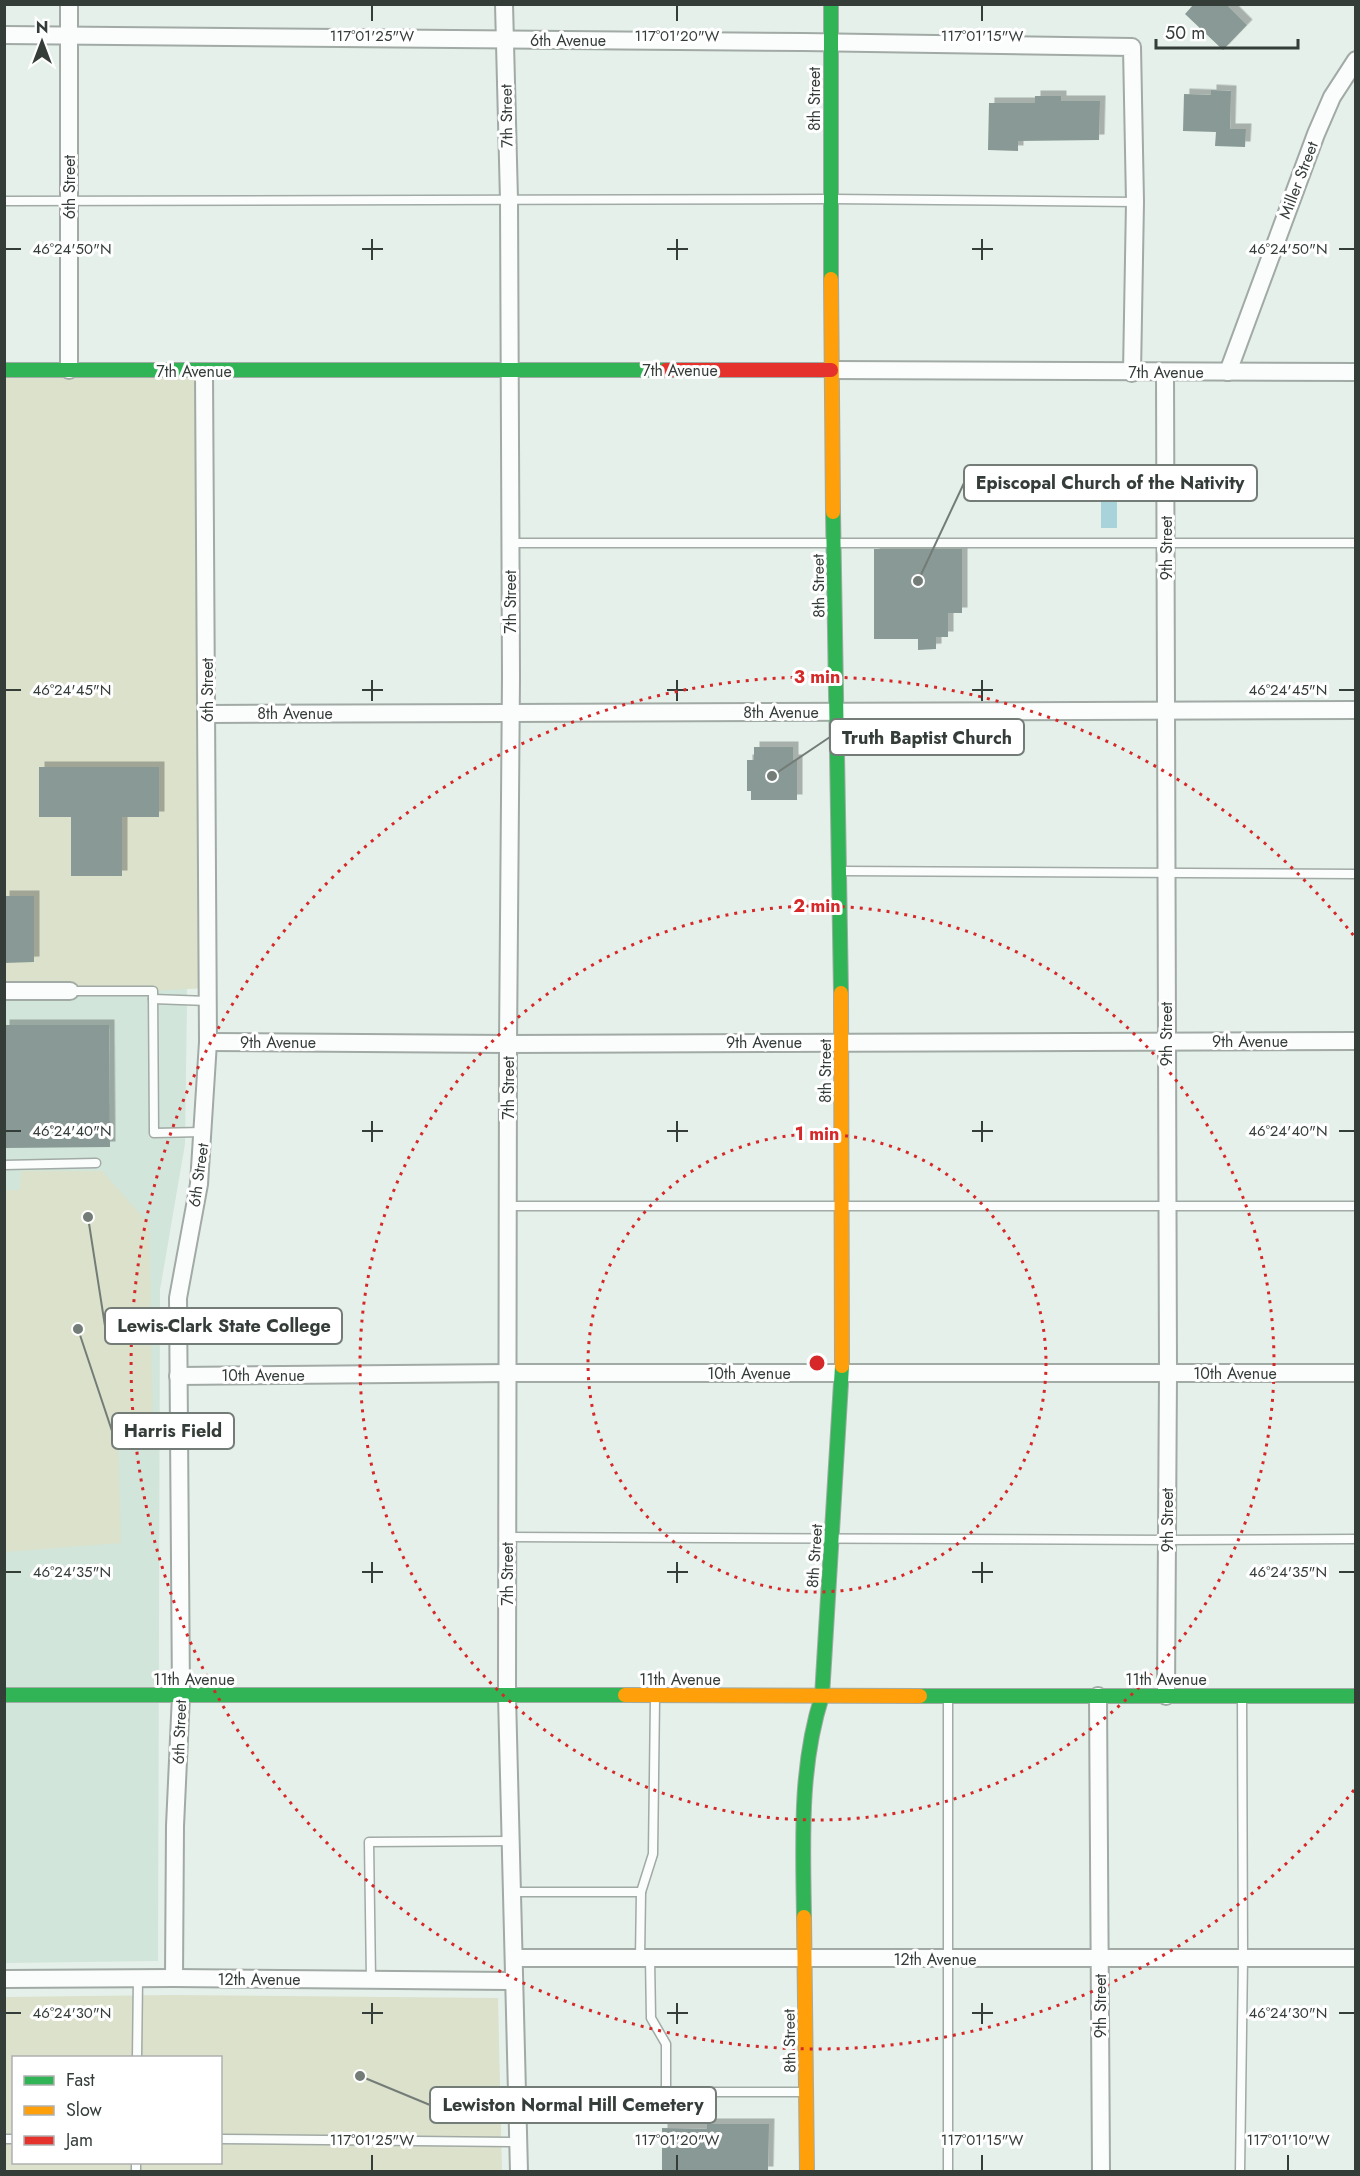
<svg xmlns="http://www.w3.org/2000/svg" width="1360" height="2176" font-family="Jost,sans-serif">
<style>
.built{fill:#d1e5da}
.green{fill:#dbe1cb;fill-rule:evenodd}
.water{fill:#a8d3db}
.building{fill:#899995;filter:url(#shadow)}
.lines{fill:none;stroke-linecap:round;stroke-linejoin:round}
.lane-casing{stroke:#a1aaa5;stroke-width:11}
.street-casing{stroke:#a1aaa5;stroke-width:20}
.fast-casing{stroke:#a1aaa5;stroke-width:16}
.slow-casing{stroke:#a1aaa5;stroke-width:16}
.jam-casing{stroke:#a1aaa5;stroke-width:16}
.lane{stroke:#fbfdfc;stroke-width:8}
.street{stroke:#fbfdfc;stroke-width:16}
.fast{stroke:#30b455;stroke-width:14}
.slow{stroke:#ff9f0a;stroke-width:14}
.jam{stroke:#e5322d;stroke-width:14}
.ticks{fill:none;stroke:#353d39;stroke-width:2}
.ring{fill:none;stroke:#d62828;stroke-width:3;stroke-dasharray:3 6}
.labels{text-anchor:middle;stroke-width:6;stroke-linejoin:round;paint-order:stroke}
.street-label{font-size:16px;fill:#353d39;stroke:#fff}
.ticks-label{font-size:15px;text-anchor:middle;fill:#353d39;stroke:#fff;stroke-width:6;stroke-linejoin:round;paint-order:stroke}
.centre{fill:#d62828;stroke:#fff;stroke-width:3}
.ring-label{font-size:18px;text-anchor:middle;font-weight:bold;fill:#d62828;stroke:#fff;stroke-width:6;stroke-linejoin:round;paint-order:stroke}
.leader{fill:none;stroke:#737c77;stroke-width:2}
.callout-dot{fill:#737c77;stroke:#fff;stroke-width:2}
.callout{fill:#fff;stroke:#737c77;stroke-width:2}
.callout-label{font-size:18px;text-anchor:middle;font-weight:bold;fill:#353d39}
</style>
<defs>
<filter id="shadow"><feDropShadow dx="5.5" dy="-5.5" stdDeviation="0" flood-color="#0004"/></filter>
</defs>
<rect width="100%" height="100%" fill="#e5f0ea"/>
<path class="built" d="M4,389L185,742L187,1000L185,1144L160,1290L158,1961L5,1963Z"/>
<g class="green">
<path d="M4,371L204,372L208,988L5,998Z"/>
<path d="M21,1171H102L149,1224L153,1434L118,1437L121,1543L5,1552L4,1190H20Z"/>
<path d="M174,1995L498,1998L502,2171H5L4,1997ZM14,2058H220V2162H14Z"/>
</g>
<rect class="water" x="1101" y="498" width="16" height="30"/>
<g class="building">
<path d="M1194,4H1226L1247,25L1223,50L1185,14Z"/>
<path d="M1211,90L1231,91L1230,129H1246L1245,147L1215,146L1216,132L1183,131L1184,94L1211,95Z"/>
<path d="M1035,96H1061V101H1100L1099,140L1018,141V151L988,150L989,103H1035Z"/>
<path d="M874,549H962V613H948V637H936V649L918,650V639H874Z"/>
<path d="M754,747H793V760H797V800H751V791H747V760H754Z"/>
<path d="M39,767H159V817H122V876H71V817H39Z"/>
<path d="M4,896H34V962L4,963Z"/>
<path d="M4,1025H109L110,1147L4,1148Z"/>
<path d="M707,2124H769L768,2172H662V2128L707,2129Z"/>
</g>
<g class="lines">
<defs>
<g id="lane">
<path d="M4,201L831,199L1135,202"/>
<path d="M510,543H1356"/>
<path d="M843,871L1356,874"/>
<path d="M70,991H153L154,1133L203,1132"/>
<path d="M153,999L208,1001"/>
<path d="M4,1165L96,1163"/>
<path d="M508,1206H1356"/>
<path d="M507,1537L1167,1540L1356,1539"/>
<path d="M948,1696V2172"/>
<path d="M513,1892H641L640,1958"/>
<path d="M641,1892L653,1854L655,1699"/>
<path d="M650,1958L651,2018L666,2044V2092"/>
<path d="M371,1980L369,1842L511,1841"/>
<path d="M137,2058L138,1978"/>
<path d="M517,2104H648L666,2092H803"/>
<path d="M4,2139H14"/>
<path d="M220,2139L518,2142"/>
<path d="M136,2172V2162"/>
<path d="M1240,2172L1243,1959L1242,1698"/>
</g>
<g id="street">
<path d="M69,4V370"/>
<path d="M504,4L509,200L511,677L508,1044L507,1696L519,2172"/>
<path d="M4,35L803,42L1132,47L1135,202L1132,373"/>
<path d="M831,370L1356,372"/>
<path d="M1228,372L1316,134L1332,97L1356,60"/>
<path d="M1165,373L1168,1373L1166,1696"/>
<path d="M207,714L1356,710"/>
<path d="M4,991H70"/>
<path d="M208,1042L508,1044L1356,1041"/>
<path d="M178,1376L508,1373H1356"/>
<path d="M1098,1696L1101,2172"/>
<path d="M515,1958H1356"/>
<path d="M174,1978L175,1826L181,1695L178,1298L199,1184L208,1042L204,372"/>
<path d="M4,1979L174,1978L514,1981"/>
</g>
<g id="fast">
<path d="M831,4V279"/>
<path d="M4,370H666"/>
<path d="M833,512L841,993"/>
<path d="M4,1695H625"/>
<path d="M920,1696H1356"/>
<path d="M804,1917C803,1843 799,1767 822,1696L842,1366"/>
</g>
<g id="slow">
<path d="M831,279L833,512"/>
<path d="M841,993L842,1366"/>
<path d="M625,1695L920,1696"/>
<path d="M804,1917L807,2172"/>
</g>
<path id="jam" d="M666,370H831"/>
</defs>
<use href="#lane" class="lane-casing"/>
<use href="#street" class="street-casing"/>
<use href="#fast" class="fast-casing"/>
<use href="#slow" class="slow-casing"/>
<use href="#jam" class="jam-casing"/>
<use href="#lane" class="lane"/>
<use href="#street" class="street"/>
<use href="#fast" class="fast"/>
<use href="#slow" class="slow"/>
<use href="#jam" class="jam"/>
</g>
<path class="ticks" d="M372,6V21M677,6V21M982,6V21M372,239V260M677,239V260M982,239V260M6,249H21M362,249H383M667,249H688M972,249H993M1339,249H1354M372,680V701M677,680V701M982,680V701M6,690H21M362,690H383M667,690H688M972,690H993M1339,690H1354M372,1121V1142M677,1121V1142M982,1121V1142M6,1131H21M362,1131H383M667,1131H688M972,1131H993M1339,1131H1354M372,1562V1583M677,1562V1583M982,1562V1583M6,1572H21M362,1572H383M667,1572H688M972,1572H993M1339,1572H1354M372,2003V2024M677,2003V2024M982,2003V2024M6,2013H21M362,2013H383M667,2013H688M972,2013H993M1339,2013H1354M372,2155V2170M677,2155V2170M982,2155V2170M1288,2155V2170"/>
<g class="ring">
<circle cx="817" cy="1363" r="229"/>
<circle cx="817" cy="1363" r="457"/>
<path d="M1354 1790A686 686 0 1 1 1354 936"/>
</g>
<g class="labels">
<g class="street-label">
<text x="568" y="46">6th Avenue</text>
<text transform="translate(814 99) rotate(-90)" y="6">8th Street</text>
<text transform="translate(506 116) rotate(-91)" y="6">7th Street</text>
<text transform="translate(1298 180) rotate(-69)" y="6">Miller Street</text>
<text transform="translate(69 187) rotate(-90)" y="6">6th Street</text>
<text x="680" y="376">7th Avenue</text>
<text x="194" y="377">7th Avenue</text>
<text x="1166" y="378">7th Avenue</text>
<text transform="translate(1166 548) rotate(-90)" y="6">9th Street</text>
<text transform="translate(818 586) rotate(-91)" y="6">8th Street</text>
<text transform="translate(510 602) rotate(-90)" y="6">7th Street</text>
<text transform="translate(207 690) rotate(-90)" y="6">6th Street</text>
<text x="781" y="718">8th Avenue</text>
<text x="295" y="719">8th Avenue</text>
<text transform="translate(1166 1034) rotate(-90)" y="6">9th Street</text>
<text x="1250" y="1047">9th Avenue</text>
<text x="278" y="1048">9th Avenue</text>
<text x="764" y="1048">9th Avenue</text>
<text transform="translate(825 1071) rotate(-90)" y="6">8th Street</text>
<text transform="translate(508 1088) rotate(-90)" y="6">7th Street</text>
<text transform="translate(198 1175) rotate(-82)" y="6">6th Street</text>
<text x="749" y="1379">10th Avenue</text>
<text x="1235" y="1379">10th Avenue</text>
<text x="263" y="1381">10th Avenue</text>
<text transform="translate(1167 1520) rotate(-90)" y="6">9th Street</text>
<text transform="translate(814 1556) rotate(-86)" y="6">8th Street</text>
<text transform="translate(507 1574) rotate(-90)" y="6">7th Street</text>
<text x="194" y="1685">11th Avenue</text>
<text x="680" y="1685">11th Avenue</text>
<text x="1166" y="1685">11th Avenue</text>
<text transform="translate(179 1732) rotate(-88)" y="6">6th Street</text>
<text x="935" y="1965">12th Avenue</text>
<text x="259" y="1985">12th Avenue</text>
<text transform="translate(1100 2006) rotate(-90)" y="6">9th Street</text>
<text transform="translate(789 2041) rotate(-91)" y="6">8th Street</text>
</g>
</g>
<g class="ticks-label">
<text x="372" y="41">117°01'25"W</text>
<text x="677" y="41">117°01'20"W</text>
<text x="982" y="41">117°01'15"W</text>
<text x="72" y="254">46°24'50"N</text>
<text x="1288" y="254">46°24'50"N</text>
<text x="72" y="695">46°24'45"N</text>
<text x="1288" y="695">46°24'45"N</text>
<text x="72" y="1136">46°24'40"N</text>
<text x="1288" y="1136">46°24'40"N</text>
<text x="72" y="1577">46°24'35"N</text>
<text x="1288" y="1577">46°24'35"N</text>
<text x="72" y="2018">46°24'30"N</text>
<text x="1288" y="2018">46°24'30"N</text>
<text x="372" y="2145">117°01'25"W</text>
<text x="677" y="2145">117°01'20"W</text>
<text x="982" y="2145">117°01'15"W</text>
<text x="1288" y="2145">117°01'10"W</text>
</g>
<circle cx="817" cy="1363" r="9" class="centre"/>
<g class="ring-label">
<text x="817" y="683">3 min</text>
<text x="817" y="912">2 min</text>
<text x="817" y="1140">1 min</text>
</g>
<path class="leader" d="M918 581L964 483M772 776L830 737M88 1217L105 1326M78 1329L112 1431M360 2076L430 2105"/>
<g class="callout-dot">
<circle cx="918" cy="581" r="6"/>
<circle cx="772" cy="776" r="6"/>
<circle cx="88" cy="1217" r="6"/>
<circle cx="78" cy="1329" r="6"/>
<circle cx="360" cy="2076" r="6"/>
</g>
<g class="callout">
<rect x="964" y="465" width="293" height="36" rx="6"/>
<rect x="830" y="719" width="194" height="36" rx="6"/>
<rect x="105" y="1308" width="237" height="36" rx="6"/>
<rect x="112" y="1413" width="122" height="36" rx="6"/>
<rect x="430" y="2087" width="286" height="36" rx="6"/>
</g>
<g class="callout-label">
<text x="1110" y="489">Episcopal Church of the Nativity</text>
<text x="927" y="744">Truth Baptist Church</text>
<text x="224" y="1332">Lewis-Clark State College</text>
<text x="173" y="1437">Harris Field</text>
<text x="573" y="2111">Lewiston Normal Hill Cemetery</text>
</g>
<rect width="1360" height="2176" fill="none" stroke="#353d39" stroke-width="12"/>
<rect x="12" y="2056" width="210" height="108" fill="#ffffff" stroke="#aeb1b0" stroke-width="1.5"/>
<rect x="24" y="2076" width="30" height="9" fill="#30b455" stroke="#aeb1b0" stroke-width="1.5"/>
<text x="66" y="2086" font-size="18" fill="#353d39">Fast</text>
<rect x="24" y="2106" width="30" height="9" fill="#ff9f0a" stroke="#aeb1b0" stroke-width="1.5"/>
<text x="66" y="2116" font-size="18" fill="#353d39">Slow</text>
<rect x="24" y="2136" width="30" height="9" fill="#e5322d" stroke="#aeb1b0" stroke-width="1.5"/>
<text x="66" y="2146" font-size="18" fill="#353d39">Jam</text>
<g transform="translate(42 42)" stroke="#ffffff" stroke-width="4.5" paint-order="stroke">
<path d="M0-4.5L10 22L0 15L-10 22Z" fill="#353d39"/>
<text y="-9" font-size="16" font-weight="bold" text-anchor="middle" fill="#353d39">N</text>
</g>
<path d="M1156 39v9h142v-9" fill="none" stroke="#353d39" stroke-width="3"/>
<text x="1165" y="39" font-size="18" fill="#353d39" stroke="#ffffff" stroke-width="4.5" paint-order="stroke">50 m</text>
</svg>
